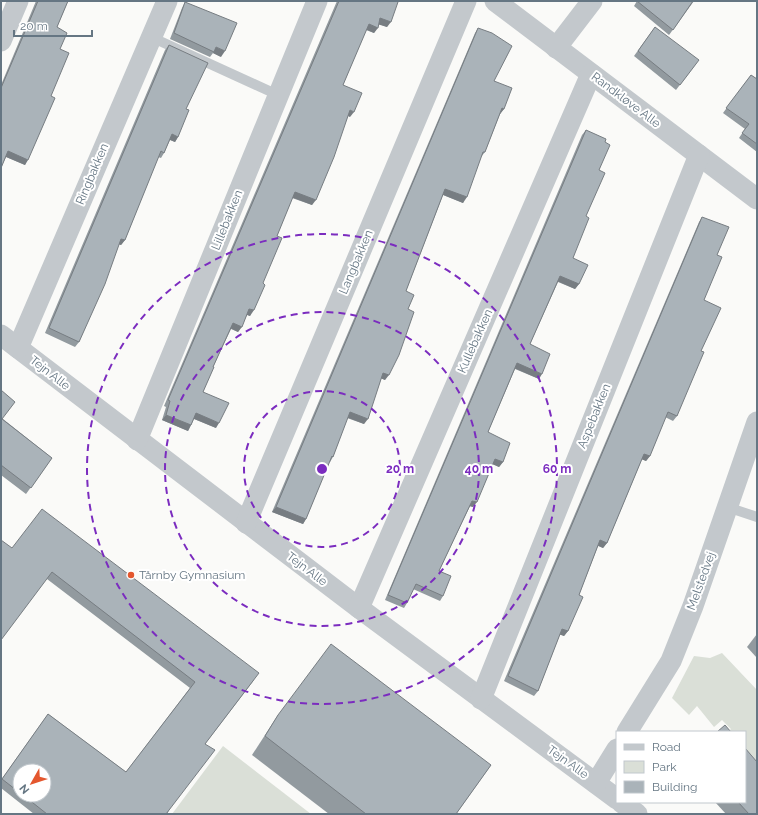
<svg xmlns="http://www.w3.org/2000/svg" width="758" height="815" font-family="Raleway,sans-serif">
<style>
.green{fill:#dadfd7}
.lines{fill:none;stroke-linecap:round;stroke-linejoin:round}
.lane{stroke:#c3c8cc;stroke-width:10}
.street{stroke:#c3c8cc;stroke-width:21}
.wall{fill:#929a9f;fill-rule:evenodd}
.shaded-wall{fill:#777d82}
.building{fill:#aab3b9;stroke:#777d82}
.ring{fill:none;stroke:#7b2cbf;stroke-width:2;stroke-dasharray:7 5}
.poi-dot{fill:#e4572e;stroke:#fff;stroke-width:1.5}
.labels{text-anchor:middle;stroke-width:4;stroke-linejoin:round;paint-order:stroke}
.street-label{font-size:12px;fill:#657683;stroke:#fff}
.poi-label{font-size:12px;fill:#657683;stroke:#fff;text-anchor:start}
.centre{fill:#7b2cbf;stroke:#fff;stroke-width:2}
.ring-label{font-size:12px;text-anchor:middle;font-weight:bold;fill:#7b2cbf;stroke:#fff;stroke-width:4;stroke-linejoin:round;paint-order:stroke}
</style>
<rect width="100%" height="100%" fill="#fafaf8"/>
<g class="green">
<path d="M722,653L757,690V784L745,771V732H728L731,729L722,720L714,727L697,706L689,715L672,698L694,656L710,658Z"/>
<path d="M223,746L311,814H172Z"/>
</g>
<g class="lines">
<g class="lane">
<path d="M151,37L278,95"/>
<path d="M727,507L757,517"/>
</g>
<g class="street">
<path d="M495,1L757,199"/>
<path d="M1,41L18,1"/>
<path d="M556,48L592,1"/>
<path d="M1,335L359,608L617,799"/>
<path d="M18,348L167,1"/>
<path d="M137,440L317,1"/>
<path d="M246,523L466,1"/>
<path d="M359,608L591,74"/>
<path d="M481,699L699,155"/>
<path d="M627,732L671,661L693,606L757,422"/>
<path d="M596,783L617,749"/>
<path d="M621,802L637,814"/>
</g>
</g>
<g class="wall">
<path d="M36,1H68L57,27L60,49L51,96L25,165L6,157L1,168V85Z"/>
<path d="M337,1H395L387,27L379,24L374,33L366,30L343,85L350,117L348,116L312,205L292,198L277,236L250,316L247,315L238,332L231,329L213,367L203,392L216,428L194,419L188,431L162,420L166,407L164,406Z"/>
<path d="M637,1H694L669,35L634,6Z"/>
<path d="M185,2L221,57L213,53L210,57L170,39L182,8Z"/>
<path d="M655,27L695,65L676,90L634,56Z"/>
<path d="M478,28L494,81L504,109L500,114L485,152L481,157L463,203L443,195L406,291L408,309L385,380L381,378L364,424L347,418L333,457L330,462H329L306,519L303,524L272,512L475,33Z"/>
<path d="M169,45L186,109L178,137L175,142L170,140L164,153L161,158L158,157L125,240L121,245L119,244L79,342L75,347L45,333L165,50Z"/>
<path d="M751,75L757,79V152L739,138L745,129L723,113Z"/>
<path d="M586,130L605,142L599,170L573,258L579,284L575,289L558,282L530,344L539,379L515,369L488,432L503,462L499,467L493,464L473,507L470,506L439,571L443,596L440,601L413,589L407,603L404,608L385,600L582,135Z"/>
<path d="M702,217L717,255L704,300L701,351L677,416L673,421L665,417L650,456L646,461L642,459L607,543L603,548L598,546L579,595L568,631L564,636L560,634L538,691L534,696L504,681L699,222Z"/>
<path d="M1,390L3,419L52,458L26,494L1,475Z"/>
<path d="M12,548L254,680L205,744L167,814H34L1,788V780L48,714L126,772L190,688L47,579ZM20,771L44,795H20Z"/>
<path d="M757,634V658L747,647Z"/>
<path d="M278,715L491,765L456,814H329L252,755Z"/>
<path d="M715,802H745L757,814H726Z"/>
</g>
<g class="shaded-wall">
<path d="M380,18L391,22L387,27L377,24Z"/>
<path d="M369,24L378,28L374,33L365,29Z"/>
<path d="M216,47L225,51L221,57L213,53Z"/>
<path d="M502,108L504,109L500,114H498Z"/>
<path d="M350,110L354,112L350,117L347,115Z"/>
<path d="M172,134L178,137L175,142L168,139Z"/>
<path d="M8,151L28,160L25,165L4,156Z"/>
<path d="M445,189L467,197L463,203L441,194Z"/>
<path d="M295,192L316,200L312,205L291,197Z"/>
<path d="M121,239L125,240L121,245L118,244Z"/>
<path d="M560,276L579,284L575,289L557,281Z"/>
<path d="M249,309L254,310L250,316L245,314Z"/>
<path d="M233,323L242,327L238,332L230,328Z"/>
<path d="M517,363L542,374L539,379L514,368Z"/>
<path d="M383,373L389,375L385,380L380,378Z"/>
<path d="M350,412L368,419L364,424L346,417Z"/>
<path d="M196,413L219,423L216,428L192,418Z"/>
<path d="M166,415L191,425L188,431L162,420Z"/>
<path d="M644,454L650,456L646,461L641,459Z"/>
<path d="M495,459L503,462L499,467L492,464Z"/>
<path d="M472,501L477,502L473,507L469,506Z"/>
<path d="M276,507L306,519L303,524L272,512Z"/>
<path d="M600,540L607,543L603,548L597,545Z"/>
<path d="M562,629L568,631L564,636L558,634Z"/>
</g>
<g class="building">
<path d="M38,1H68L57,27L67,33L60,49L69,53L51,96L55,98L28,160L8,151L1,168V88Z"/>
<path d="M339,1H395L398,2L391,22L380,18L378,28L369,24L343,85L362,93L354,112L350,110L334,157L316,200L295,192L277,236L282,238L263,283L265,285L254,310L249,309L242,327L233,323L213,367H214L203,392L229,403L219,423L196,413L191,425L166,415L170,401L168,400Z"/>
<path d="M637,1H693L673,30Z"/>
<path d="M185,2L237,23L225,51L216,47L214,52L174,33Z"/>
<path d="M655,27L699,60L680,85L638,51Z"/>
<path d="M478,28L492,33L512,46L494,81L512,88L504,109L502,108L485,152H483L467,197L445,189L406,291L414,295L408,309L414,312L399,355L389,375L383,373L368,419L350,412L333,457L332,456L306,519L276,507Z"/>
<path d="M169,45L208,63L186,109L189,110L178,137L172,134L164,153L161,151L125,240L121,239L105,284L79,342L49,328Z"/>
<path d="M751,75L757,79V144L742,133L749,124L726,108Z"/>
<path d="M586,130L606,139L605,142L610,145L599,170L605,173L586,216L589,218L573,258L588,265L579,284L560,276L530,344L550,354L542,374L517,363L488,432L510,443L503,462L495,459L477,502L472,501L439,571L451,576L443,596L416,584L407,603L388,595Z"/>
<path d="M702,217L729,227L717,255L722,257L704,300L721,308L701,351L704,352L677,416L668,412L650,456L644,454L607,543L600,540L579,595L583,597L568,631L562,629L538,691L508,676Z"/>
<path d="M1,390L15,402L2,419L52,458L31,488L1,465Z"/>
<path d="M42,509L259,673L205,744L215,750L166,814H47L23,795H44V771H20V793L2,779L48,714L126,772L195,682L52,572L1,640V540L12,548Z"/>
<path d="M331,644L491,765L456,814H366L265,736L278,715Z"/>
<path d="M725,725L731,732H717Z"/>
<path d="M745,748L757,762V814H749L738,802H745Z"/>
</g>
<g class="ring">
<circle cx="322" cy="469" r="78"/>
<circle cx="322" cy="469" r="157"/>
<circle cx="322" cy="469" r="235"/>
</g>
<circle class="poi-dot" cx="131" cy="575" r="4"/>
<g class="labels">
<g class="street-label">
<text transform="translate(626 100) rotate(37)" y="4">Randkløve Alle</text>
<text transform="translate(92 174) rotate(-67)" y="4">Ringbakken</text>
<text transform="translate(227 220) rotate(-68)" y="4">Lillebakken</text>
<text transform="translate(356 262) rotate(-67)" y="4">Langbakken</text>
<text transform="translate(475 341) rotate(-66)" y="4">Kullebakken</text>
<text transform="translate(50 373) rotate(38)" y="4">Tejn Alle</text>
<text transform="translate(594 416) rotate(-68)" y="4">Aspebakken</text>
<text transform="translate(307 569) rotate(37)" y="4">Tejn Alle</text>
<text transform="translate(701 581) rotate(-70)" y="4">Melstedvej</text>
<text transform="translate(568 762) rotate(36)" y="4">Tejn Alle</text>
</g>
<g class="poi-label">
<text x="139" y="579">Tårnby Gymnasium</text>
</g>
</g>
<circle cx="322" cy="469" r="6" class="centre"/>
<g class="ring-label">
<text x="400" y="473">20 m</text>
<text x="479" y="473">40 m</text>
<text x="557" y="473">60 m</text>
</g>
<rect width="758" height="815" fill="none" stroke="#657683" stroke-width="4"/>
<rect x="616" y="731" width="130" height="72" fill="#ffffff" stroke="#c1c8cd"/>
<rect x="624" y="744" width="20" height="6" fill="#c3c8cc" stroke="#c1c8cd"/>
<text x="652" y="751" font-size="12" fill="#657683">Road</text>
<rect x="624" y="761" width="20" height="12" fill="#dadfd7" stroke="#c1c8cd"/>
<text x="652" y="771" font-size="12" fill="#657683">Park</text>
<rect x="624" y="781" width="20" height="12" fill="#aab3b9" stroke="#c1c8cd"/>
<text x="652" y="791" font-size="12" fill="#657683">Building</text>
<g transform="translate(32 783) rotate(231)"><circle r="19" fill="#ffffff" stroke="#c1c8cd"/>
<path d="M0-3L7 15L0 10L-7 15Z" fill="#e4572e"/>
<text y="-6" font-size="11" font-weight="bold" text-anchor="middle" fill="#657683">N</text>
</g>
<path d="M14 30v6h78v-6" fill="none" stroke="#657683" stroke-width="2"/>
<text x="20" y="30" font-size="12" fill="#657683" stroke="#ffffff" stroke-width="3" paint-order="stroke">20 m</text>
</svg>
